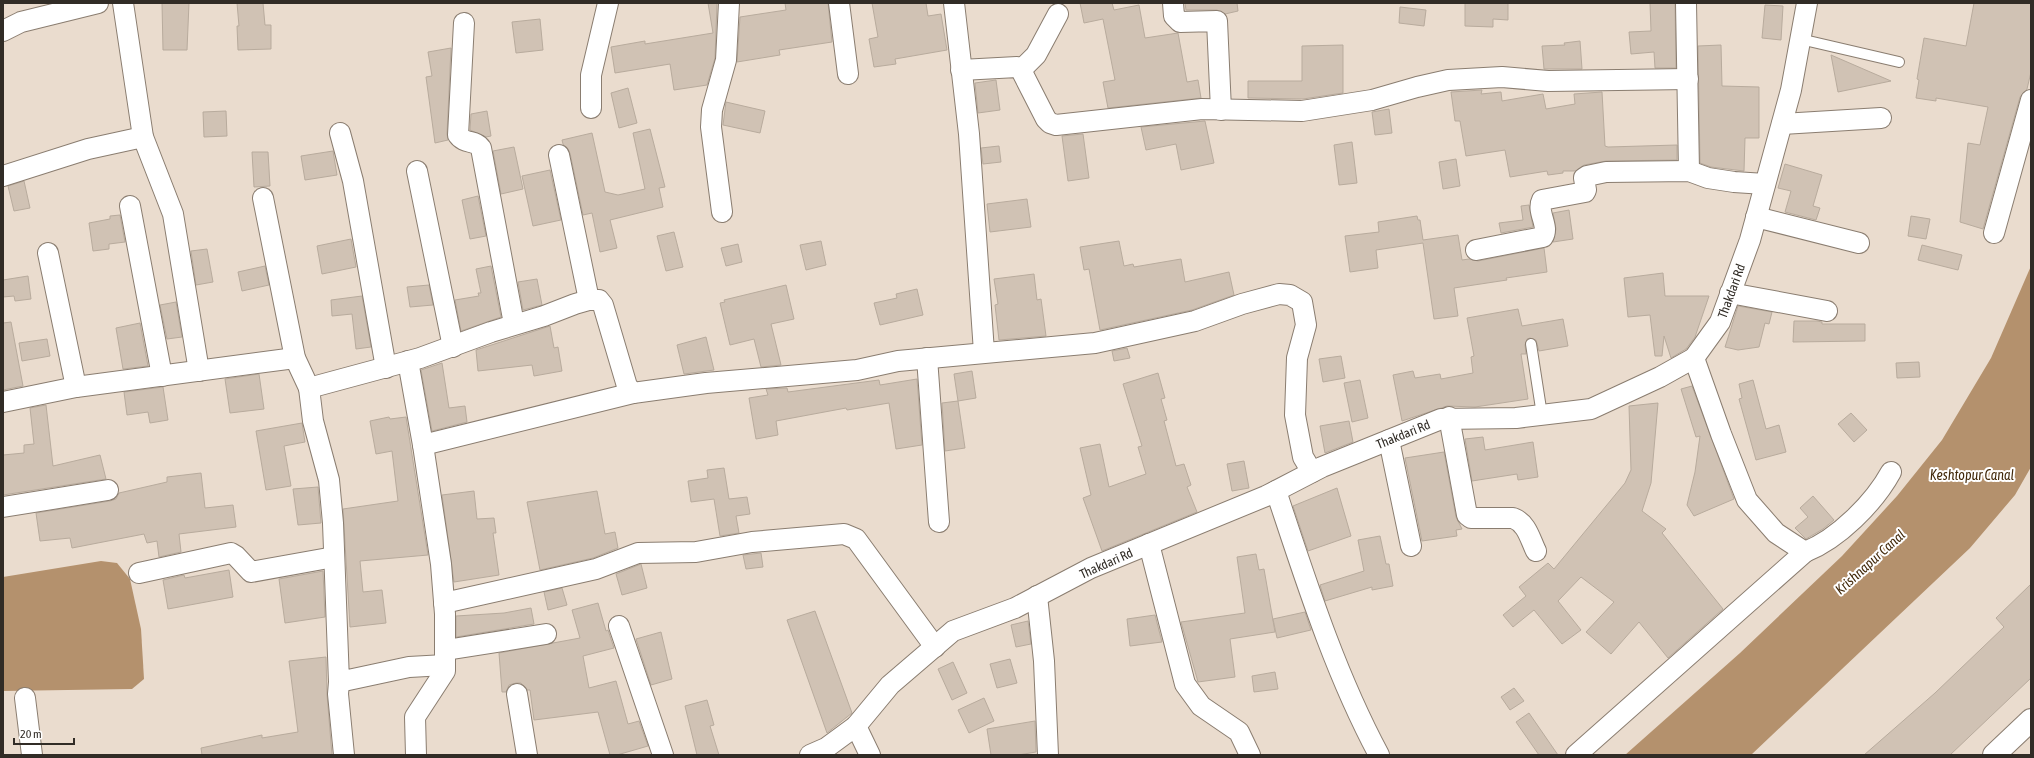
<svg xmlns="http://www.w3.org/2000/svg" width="2034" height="758" font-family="'Asap Condensed',sans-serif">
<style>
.water{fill:#b4916d}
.building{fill:#d0c2b4;stroke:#b8ab9d}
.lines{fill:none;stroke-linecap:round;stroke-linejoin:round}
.lane-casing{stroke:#8a7d70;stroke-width:12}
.street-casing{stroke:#8a7d70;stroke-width:22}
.secondary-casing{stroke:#8a7d70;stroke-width:24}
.lane{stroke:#fff;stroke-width:10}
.street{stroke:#fff;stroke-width:20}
.secondary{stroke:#fff;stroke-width:22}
.labels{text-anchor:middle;stroke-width:4;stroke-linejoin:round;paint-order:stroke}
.street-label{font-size:13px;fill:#312c26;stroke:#fff}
.water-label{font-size:14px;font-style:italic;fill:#402708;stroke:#fff}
</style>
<rect width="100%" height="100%" fill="#eadcce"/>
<g class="water">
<path d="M2031,266V467L2015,495L1970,548L1751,755H1625L1740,653L1842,556L1897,496L1942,440L1991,358Z"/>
<path d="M101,561L117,563L130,579L141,629L144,679L132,689L3,691V577Z"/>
</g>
<g class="building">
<path d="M162,3H189L187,50H163Z"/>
<path d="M237,3H263L265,25H271V49L238,50L237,26H239Z"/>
<path d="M708,3H717L715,58L707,85L674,90L670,64L615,73L611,47L645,41V44L713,33Z"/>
<path d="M785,3H828L832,42L779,50L780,55L737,62L740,17L786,10Z"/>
<path d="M872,3H926L928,16L941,14L947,50L895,59L896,64L874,67L869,39L878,37Z"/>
<path d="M1080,3H1112L1114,10L1139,5L1145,38L1178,33L1187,82L1198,80L1201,98L1108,108L1103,82L1115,80L1103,19L1084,23Z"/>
<path d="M1185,3H1237L1238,11L1225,14L1217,10H1186Z"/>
<path d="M1465,3H1508V20L1493,19V27L1465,26Z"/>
<path d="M1650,3H1675L1676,68H1655L1654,52L1631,54L1629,32L1651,31Z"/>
<path d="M1974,3H2031V72L2027,89L2020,97L1983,229L1960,222L1968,143L1980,145L1988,107L1936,98V101L1916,98L1919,80L1917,79L1924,38L1966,46Z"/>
<path d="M1765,5L1783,6L1781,40L1762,38Z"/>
<path d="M1400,7L1426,10L1424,26L1399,23Z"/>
<path d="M540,19L543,50L516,53L512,22Z"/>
<path d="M1580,41L1582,69H1544L1542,46L1565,45L1564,43Z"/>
<path d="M1343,45V93L1303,99L1248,98V81H1302V46Z"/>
<path d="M1721,45L1722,86L1759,87V138H1745L1744,171L1711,167L1700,163L1698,46Z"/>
<path d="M451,48L447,134L448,140L435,143L426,77L432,76L428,52Z"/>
<path d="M1831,55L1891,81L1838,92Z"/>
<path d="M996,80L1000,110L978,113L975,83Z"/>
<path d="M628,88L637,123L619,128L611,93Z"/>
<path d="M1482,90L1481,94L1501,92L1502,101L1543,94L1546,109L1575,104L1574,94L1602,92L1605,146L1608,147L1677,145V160L1606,161L1584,165L1576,171H1563V173L1548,175L1547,171L1510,177L1505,150L1466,156L1460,121H1455L1451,92Z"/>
<path d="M726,102L765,111L760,133L723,125Z"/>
<path d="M1389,109L1392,133L1375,135L1372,112Z"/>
<path d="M226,111L227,136L204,137L203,112Z"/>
<path d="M487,111L491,136L486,137L470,130L471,114Z"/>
<path d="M1205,121L1214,163L1181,170L1176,144L1146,150L1141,127Z"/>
<path d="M650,129L665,187L659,188L663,207L610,220L617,248L600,252L592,213L583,215L570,153L563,144L562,140L592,133L605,192L618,195L645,189L633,133Z"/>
<path d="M1083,134L1089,178L1068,181L1062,136Z"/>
<path d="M1352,142L1357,183L1339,185L1334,145Z"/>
<path d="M999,146L1001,162L983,164L981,148Z"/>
<path d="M514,147L523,189L501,194L493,151Z"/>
<path d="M333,151L337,175L305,180L301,156Z"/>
<path d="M252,152H268L270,186L254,187Z"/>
<path d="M1456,159L1460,186L1443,189L1439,162Z"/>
<path d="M1785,164L1822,175L1813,206L1820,208L1816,220L1785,212L1791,191L1778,188Z"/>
<path d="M550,170L561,220L533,226L522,176Z"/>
<path d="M24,181L30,208L14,211L8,186Z"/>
<path d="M478,196L486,236L470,239L462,200Z"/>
<path d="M1027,199L1031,227L990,232L987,204Z"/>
<path d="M1529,205L1533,227L1501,233L1499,223L1523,220L1521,206Z"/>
<path d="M1569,210L1573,239L1553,242L1556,229L1553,213Z"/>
<path d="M120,215L125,242L109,244V249L93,251L89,223L110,219V216Z"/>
<path d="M1417,216L1418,220H1420L1423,240L1458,235L1462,260L1469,259L1478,261L1544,248L1547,272L1506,278L1507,280L1454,288L1458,316L1434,319L1423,243L1376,250L1378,268L1350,272L1345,236L1379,232L1378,222Z"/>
<path d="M1911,216L1930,219L1926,239L1908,236Z"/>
<path d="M674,232L683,267L666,271L657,236Z"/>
<path d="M351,239L356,267L322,274L317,246Z"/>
<path d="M821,241L826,265L806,270L800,245Z"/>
<path d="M1119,241L1124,266L1133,264L1134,267L1181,259L1185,282L1229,272L1234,295L1192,310L1100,330L1089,269L1084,270L1080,247Z"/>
<path d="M738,244L742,262L726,266L721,248Z"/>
<path d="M1922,245L1962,255L1958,270L1918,260Z"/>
<path d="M207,249L213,282L196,285L191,251Z"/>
<path d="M265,266L269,285L242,291L238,272Z"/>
<path d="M491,266L501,317L461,331L455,300L479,296L478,293H481L476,269Z"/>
<path d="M1663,273L1665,296H1709L1695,337L1686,349L1671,358L1664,336L1662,356H1655L1650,315L1628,317L1624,278Z"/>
<path d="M1034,274L1037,300L1041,299L1046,336L999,340L995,305L998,304L994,279Z"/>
<path d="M28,276L31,299L15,301L14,296L3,297V280Z"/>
<path d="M537,279L542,305L523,310L518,282Z"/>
<path d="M429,285L433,305L410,307L407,287Z"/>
<path d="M786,285L794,319L771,324L781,365L761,367L754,339L730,345L720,303L725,302L724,300Z"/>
<path d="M917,289L923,315L880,325L874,303L897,298L896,294Z"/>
<path d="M362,296L371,347L356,349L352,314L332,316L331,300Z"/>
<path d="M176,302L182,337L167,339L160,305Z"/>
<path d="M1738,306L1772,312L1769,324L1765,323L1759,347L1738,350L1725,347Z"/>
<path d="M1518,309L1522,326L1563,319L1568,346L1539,351L1536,340L1530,338L1527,339L1525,345L1526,354H1521L1528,399L1475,407L1447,406L1402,421L1393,375L1413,371L1415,378L1440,374L1441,379L1473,373L1471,357L1474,356L1467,318Z"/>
<path d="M1794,321H1817L1822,322V324H1865V341L1793,342Z"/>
<path d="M11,322L23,386L3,390V323Z"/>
<path d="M140,323L148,366L123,369L116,328Z"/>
<path d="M550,326L554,348L558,347L562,371L534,376L532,365L478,371L476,350Z"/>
<path d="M706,337L714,370L684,374L677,345Z"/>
<path d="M47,339L50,356L22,361L19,343Z"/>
<path d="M1127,348L1130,358L1114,361L1112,351Z"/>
<path d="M1341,356L1345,378L1323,382L1319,359Z"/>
<path d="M1919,362L1920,377L1897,378L1896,363Z"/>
<path d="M442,363L449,408L465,406L467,422L432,431L421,370Z"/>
<path d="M972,371L976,398L958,401L954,374Z"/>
<path d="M1158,373L1165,398L1161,399L1167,420L1164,421L1176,466L1184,464L1191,485L1187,487L1197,512L1102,551L1083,498L1091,495L1080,448L1100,444L1109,487L1146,474L1138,447L1142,446L1123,384Z"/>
<path d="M259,374L264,409L230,413L225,379Z"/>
<path d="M917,379L922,445L896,449L889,403L847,410L846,408L776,421L778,435L756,439L749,398L768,395L766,389L787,388L788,392L879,380L880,385Z"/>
<path d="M1360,380L1368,418L1352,422L1344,383Z"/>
<path d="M1753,380L1766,429L1779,425L1786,452L1756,460L1739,399L1742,398L1739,384Z"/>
<path d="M1692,386L1734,499L1694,516L1687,505L1695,472L1700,436L1696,437L1681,389Z"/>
<path d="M163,387L168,420L150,423L148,412L127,415L124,392Z"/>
<path d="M958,401L965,448L945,451L942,403Z"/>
<path d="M1658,403L1651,483L1642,511L1666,529L1662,533L1723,609L1668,658L1639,622L1611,654L1586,632L1614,602L1581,577L1558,601L1581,630L1562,644L1534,610L1513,627L1503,615L1526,596L1519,587L1548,563L1554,569L1625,483L1631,470L1629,406Z"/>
<path d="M46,405L53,466L100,455L106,479L3,495V455L24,453V445L34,444L30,408Z"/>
<path d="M1851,413L1867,430L1854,442L1838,424Z"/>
<path d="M389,417L390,419L406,417L428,555L360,561L363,592L382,590L386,623L350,627L343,509L398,501L392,451L376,454L370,421Z"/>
<path d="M1349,421L1353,442L1325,453L1320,426Z"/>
<path d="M302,423L305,442L284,446L291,486L266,490L256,431Z"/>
<path d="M1483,437L1485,450L1533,442L1538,477L1518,480L1517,474L1472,481L1465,439Z"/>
<path d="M1444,452L1456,517L1462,529L1456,530L1457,536L1422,541L1405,458Z"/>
<path d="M1244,461L1249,488L1232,491L1227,464Z"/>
<path d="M724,468L729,499L747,497L750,514L736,516L739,533L720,536L714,499L691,502L688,481L708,478L707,470Z"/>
<path d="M201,473L205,508L233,505L236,527L179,534L181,552L159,557L157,541L147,543L144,534L72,548L70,538L40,541L36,513L110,501L116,499L119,493L167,482V477Z"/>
<path d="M318,487L321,523L298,525L293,489Z"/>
<path d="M1337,488L1351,536L1308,551L1293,506Z"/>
<path d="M474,491L477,519L494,518L496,533H493L499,575L454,582L442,495Z"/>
<path d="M597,491L605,534L615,532L618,548L593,558L540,570L527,502Z"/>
<path d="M1813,496L1834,520L1823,529L1806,539L1795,528L1808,517L1800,508Z"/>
<path d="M1380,536L1386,564H1389L1393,586L1372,590V587L1325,601L1320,585L1364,571L1358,540Z"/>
<path d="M761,553L763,567L746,569L743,555Z"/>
<path d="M1256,554L1259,570L1264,569L1275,632L1230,639L1235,677L1198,682L1181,622L1245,613L1237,557Z"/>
<path d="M641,564L647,588L622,595L616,574Z"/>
<path d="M229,570L233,597L168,609L163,580L184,575L185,578Z"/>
<path d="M323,571L325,617L285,623L279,579Z"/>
<path d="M2031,584V678L1950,755H1864L1935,693L2004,627L1996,618Z"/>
<path d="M562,588L567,605L548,610L544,592Z"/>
<path d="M598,603L606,631L608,630L614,648L583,656L589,688L616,681L628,724L639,721L648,746L617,755H610L598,712L534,720L530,690H527L521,683H516L509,685L506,692H502L499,653L580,638L572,610Z"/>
<path d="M531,608L534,624L456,637V616L504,613Z"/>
<path d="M815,611L852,713L827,733L787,620Z"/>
<path d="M1305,612L1311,630L1277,638L1273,619Z"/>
<path d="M1155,615L1162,642L1130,646L1127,619Z"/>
<path d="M1028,621L1031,644L1016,647L1011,625Z"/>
<path d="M661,632L672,679L651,685L636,639Z"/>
<path d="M326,657L327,695L332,755H202L201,748L262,735V738L298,732L289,661Z"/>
<path d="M1010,659L1017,683L997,688L990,664Z"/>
<path d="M953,662L967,693L952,700L938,669Z"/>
<path d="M1275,672L1278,689L1254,692L1252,676Z"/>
<path d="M1514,688L1524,701L1510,710L1501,697Z"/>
<path d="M984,698L994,721L969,733L958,710Z"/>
<path d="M707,700L714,725L710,726L719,755H697L685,706Z"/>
<path d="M1529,713L1558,755H1539L1516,722Z"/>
<path d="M1035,721L1036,752L1018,755H991L987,729Z"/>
</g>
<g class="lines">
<defs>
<g id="lane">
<path d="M1800,39L1899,62"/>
<path d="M1531,344L1542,415"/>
</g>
<g id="street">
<path d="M123,3L143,137L173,214L199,371"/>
<path d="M839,3L848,74"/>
<path d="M954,3L969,134L984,352"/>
<path d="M1173,3L1174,16L1180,22L1217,21L1221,110"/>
<path d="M1686,3L1689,171"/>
<path d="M464,23L458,135C464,144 476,140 481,148L514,324"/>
<path d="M3,31L21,22L98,3"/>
<path d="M961,70L1017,67L1021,70L1046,119L1050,123L1056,125L1202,109L1302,111L1372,100L1417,87L1448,80L1502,77L1548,81L1688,79"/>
<path d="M1021,70L1036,55L1058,14"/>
<path d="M591,108V75L608,3"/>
<path d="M1782,124L1881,118"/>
<path d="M340,133L353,181L386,368"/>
<path d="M559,155L589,300"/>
<path d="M417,171L453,347"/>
<path d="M3,176L88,149L143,137"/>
<path d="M263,198L295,358L309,388"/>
<path d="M130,206L162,376"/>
<path d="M722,212L711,127L712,110L726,60L729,3"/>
<path d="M1756,217L1859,243"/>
<path d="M1994,233L2031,100"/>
<path d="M1476,250L1543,237C1550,226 1536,212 1542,200L1585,192L1586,190L1584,178L1587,176L1606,172L1689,171L1708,178L1734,182L1765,184"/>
<path d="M48,253L76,387"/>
<path d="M1730,293L1827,311"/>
<path d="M927,358L939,522"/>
<path d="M408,361L423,445L441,564L445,614V671L415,717L416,755"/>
<path d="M3,402L76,387L295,358"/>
<path d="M1449,417L1467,515L1471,518H1513C1527,523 1530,539 1536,551"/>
<path d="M1389,440L1411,546"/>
<path d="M423,445L633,393"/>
<path d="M1276,491C1306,581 1334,671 1379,755"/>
<path d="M3,507L108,490"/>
<path d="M1149,544L1185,684L1201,706L1239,732L1250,755"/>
<path d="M1805,552C1838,539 1874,503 1891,472"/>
<path d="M139,573L231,553L236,556L251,572L334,557"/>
<path d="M1037,596L1044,661L1048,755"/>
<path d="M444,603L596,569L638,553L696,552L752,542L844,534L856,539L935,647"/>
<path d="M619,626L663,755"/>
<path d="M446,650L546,634"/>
<path d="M445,665L409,667L339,682L333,523L329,480L313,421L309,388L420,358L491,332L544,316L575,304L589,300H599L603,305L627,386L633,393L706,383L857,370L898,361L1095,343L1195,321L1242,304L1279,294L1290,295L1302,302L1306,325L1297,358L1295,415L1303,457L1312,472"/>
<path d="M339,682L338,694L344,755"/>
<path d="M517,694L527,755"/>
<path d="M25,698L32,755"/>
<path d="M856,726L870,755"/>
<path d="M810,755L826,748L856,726L890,685L953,631L1015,608L1091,568L1266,496L1322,467L1441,419L1516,418L1591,409L1660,377L1694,358L1720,322L1750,240L1791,90L1807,3"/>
<path d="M1576,755L1805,552L1776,533L1747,500L1721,434L1694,358"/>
</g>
<path id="secondary" d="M1994,755L2031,720"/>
</defs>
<use href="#lane" class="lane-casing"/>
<use href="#street" class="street-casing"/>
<use href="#secondary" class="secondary-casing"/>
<use href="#lane" class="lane"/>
<use href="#street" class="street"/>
<use href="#secondary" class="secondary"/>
</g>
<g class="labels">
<g class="street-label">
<text transform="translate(1731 291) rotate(-70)" y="5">Thakdari Rd</text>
<text transform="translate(1403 434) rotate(-22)" y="5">Thakdari Rd</text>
<text transform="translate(1106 563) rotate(-24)" y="5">Thakdari Rd</text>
</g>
<g class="water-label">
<text x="1972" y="480">Keshtopur Canal</text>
<text transform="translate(1870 562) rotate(-42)" y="5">Krishnapur Canal</text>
</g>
</g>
<rect width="2034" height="758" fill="none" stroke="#312c26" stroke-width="8"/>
<path d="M14 738v6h60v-6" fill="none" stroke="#312c26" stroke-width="2"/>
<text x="20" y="738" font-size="12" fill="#312c26" stroke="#ffffff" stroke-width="3" paint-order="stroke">20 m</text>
</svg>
